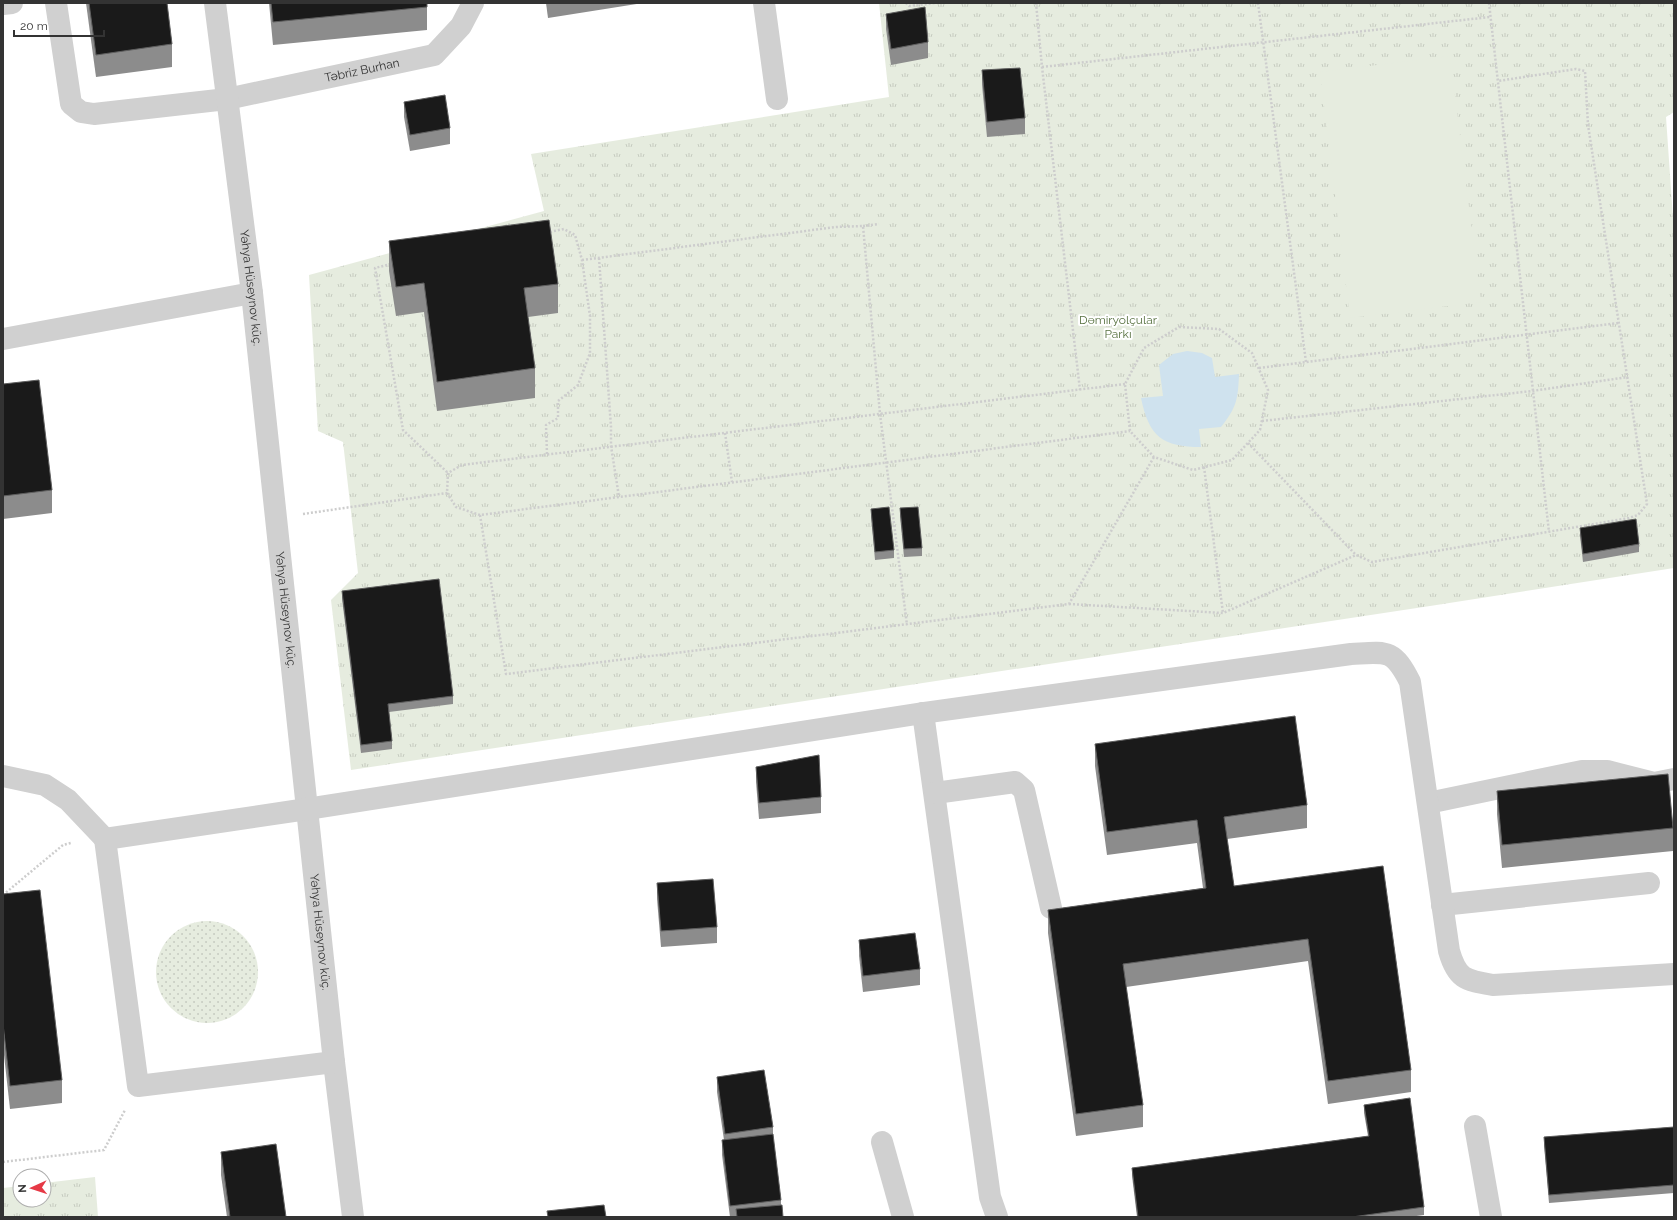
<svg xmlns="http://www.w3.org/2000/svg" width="1677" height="1220" font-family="Raleway,sans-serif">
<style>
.grass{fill:url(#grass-dots)}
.park{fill:url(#park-tufts)}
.pitch{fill:#e6ecdf}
.water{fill:#cfe2ee}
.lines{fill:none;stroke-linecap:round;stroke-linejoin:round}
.path{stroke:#cdcdcd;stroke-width:2.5;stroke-dasharray:2 2;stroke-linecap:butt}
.minor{stroke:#d0d0d0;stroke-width:22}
.wall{fill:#8c8c8c}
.building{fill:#1a1a1a;stroke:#5f5f5f}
.labels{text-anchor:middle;stroke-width:4;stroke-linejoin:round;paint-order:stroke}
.street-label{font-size:12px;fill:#333;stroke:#fff}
.park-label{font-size:12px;fill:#56703f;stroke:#fff}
</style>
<defs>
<pattern id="grass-dots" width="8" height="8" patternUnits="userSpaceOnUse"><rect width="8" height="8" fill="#e6ecdf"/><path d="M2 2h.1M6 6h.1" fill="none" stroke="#c6cbc0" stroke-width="1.8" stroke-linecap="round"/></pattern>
<pattern id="park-tufts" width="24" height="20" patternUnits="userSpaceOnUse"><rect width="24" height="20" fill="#e6ecdf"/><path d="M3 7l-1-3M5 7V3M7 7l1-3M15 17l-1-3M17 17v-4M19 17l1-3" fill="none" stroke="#c6cbc0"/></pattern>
</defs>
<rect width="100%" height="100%" fill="#fff"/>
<circle class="grass" cx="207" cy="972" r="51"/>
<g class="park">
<path d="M879,3H1674V112L1666,117L1674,233V568L1430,606L351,770L331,600L358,573L343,442L318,431L309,275L544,211L531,154L889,97Z"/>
<path d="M95,1177L98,1217H3V1188L20,1186V1200H44V1183Z"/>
</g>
<path class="pitch" d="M1450,56L1481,302L1350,318L1320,72Z"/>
<path class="water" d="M1187,351L1202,353L1212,358L1215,377L1239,374C1238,399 1237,407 1221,427L1199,429L1201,447C1163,447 1149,437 1141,398L1163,396L1159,365L1173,354Z"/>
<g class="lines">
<g class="path">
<path d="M906,3L909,6L935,3"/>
<path d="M1036,3L1042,67L1080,390"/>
<path d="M1258,3L1306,362"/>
<path d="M1489,3L1549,532"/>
<path d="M1042,67L1490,17"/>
<path d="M863,226L879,224"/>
<path d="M599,258L611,427V446L619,497"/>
<path d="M582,260L836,227L863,226L880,414L907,625"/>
<path d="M391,264L375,268L403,430L448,473"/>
<path d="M1179,327L1219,329L1252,353L1268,390L1260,430L1232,460L1193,470L1154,457L1130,431L1125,384L1144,348Z"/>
<path d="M1259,368L1619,323"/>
<path d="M1125,384L462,465L448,473L447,493L456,507L480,515L1130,431"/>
<path d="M1262,421L1532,391L1628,377"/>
<path d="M725,433L732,482"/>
<path d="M1248,443L1356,555L1372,562L1629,518L1638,515L1647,504L1588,125L1585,71L1576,69L1498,81"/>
<path d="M547,454L546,425L558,418V401L578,385L590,353V316L582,260L575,235L564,229L549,232"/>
<path d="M1204,467L1223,613"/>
<path d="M303,514L447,493"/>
<path d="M480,515L506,674L1069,604L1154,457"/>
<path d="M1069,604L1223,613L1356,555"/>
<path d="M3,895L63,845L71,843"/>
<path d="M3,1162L104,1150L125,1110"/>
</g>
<g class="minor">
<path id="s1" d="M56,3L71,104L81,112L94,114L227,99L434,55L461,26L473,3"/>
<path id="s2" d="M215,3L252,293L334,1062L353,1217"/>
<path d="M764,3L777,99"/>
<path d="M3,4L12,3"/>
<path d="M3,339L252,293"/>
<path d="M923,713L990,1197L997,1217"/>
<path d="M3,776L45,785L68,800L105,839"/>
<path d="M935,793L1015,782L1024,790L1051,908"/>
<path d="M1428,803L1582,771H1607L1654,783L1674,779"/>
<path d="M1442,905L1649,883"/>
<path d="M334,1062L138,1086L105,839L307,809L923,713L1351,654C1386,652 1393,648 1410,682L1449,951C1457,979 1465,980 1493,985L1674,974"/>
<path d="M1475,1126L1491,1217"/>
<path d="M882,1142L903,1217"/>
</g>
</g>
<g class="wall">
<path d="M86,3H167L172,44V67L96,77Z"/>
<path d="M269,3H427V30L273,45Z"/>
<path d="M546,3H643L548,18Z"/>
<path d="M886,14L928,42V58L891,65L886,29Z"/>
<path d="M982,70L1025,118V134L987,137L982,85Z"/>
<path d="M404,102L450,128V144L410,151L404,117Z"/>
<path d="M389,241L558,284V313L528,317L535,368V398L437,411L424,312L396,316L389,271Z"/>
<path d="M3,384L52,490V513L3,519Z"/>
<path d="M900,508L922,548V556L904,557L900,516Z"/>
<path d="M871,509L894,550V558L875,560L871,516Z"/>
<path d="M1580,528L1639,544V552L1583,562L1580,536Z"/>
<path d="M342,591L453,696V704L389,712L392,741V749L361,753L342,599Z"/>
<path d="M1095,744L1307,805V828L1227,839L1234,886L1383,866L1411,1070V1092L1328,1104L1308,961L1126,987L1143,1105V1127L1076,1136L1048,933V910L1203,888L1197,843L1107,855L1095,766Z"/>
<path d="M756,767L821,797V813L759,819L756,782Z"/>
<path d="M1497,791L1673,828V851L1502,868L1497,814Z"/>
<path d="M657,883L717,927V943L661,947L657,899Z"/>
<path d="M3,894L62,1080V1103L10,1109L3,1046Z"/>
<path d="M859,940L920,969V985L863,992L859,956Z"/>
<path d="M717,1077L773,1127V1135L781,1200V1205L783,1217H730L722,1155V1140H724L717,1092Z"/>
<path d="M1364,1105L1424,1207V1215L1409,1217H1137L1132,1176V1168L1368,1136L1364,1113Z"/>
<path d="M1674,1127V1193L1549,1203L1544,1145V1137Z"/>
<path d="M221,1152L286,1217H227L221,1175Z"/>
</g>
<g class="building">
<path d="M89,3H167L172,44L96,55Z"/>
<path d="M271,3H427V7L273,22Z"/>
<path d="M925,7L928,42L891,49L886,14Z"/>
<path d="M1020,68L1025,118L987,122L982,70Z"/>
<path d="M445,95L450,128L410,135L404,102Z"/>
<path d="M549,220L558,284L524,288L535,368L437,382L424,283L396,287L389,241Z"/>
<path d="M39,380L52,490L3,496V384Z"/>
<path d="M889,507L894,550L875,552L871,509Z"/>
<path d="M918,507L922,548L904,549L900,508Z"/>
<path d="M1636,519L1639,544L1583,554L1580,528Z"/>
<path d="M439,579L453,696L388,704L392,741L361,745L342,591Z"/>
<path d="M1295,716L1307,805L1224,817L1234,886L1383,866L1411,1070L1328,1081L1308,939L1123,964L1143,1105L1076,1114L1048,910L1206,888L1197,820L1107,832L1095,744Z"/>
<path d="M819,755L821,797L759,803L756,767Z"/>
<path d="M1668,774L1673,828L1502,845L1497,791Z"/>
<path d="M713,879L717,927L661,931L657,883Z"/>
<path d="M40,890L62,1080L10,1086L3,1024V894Z"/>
<path d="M915,933L920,969L863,976L859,940Z"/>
<path d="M764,1070L773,1127L725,1134L717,1077Z"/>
<path d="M1410,1098L1424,1207L1352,1217H1138L1132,1168L1369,1136L1364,1105Z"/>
<path d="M1674,1127V1185L1549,1195L1544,1137Z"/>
<path d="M773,1134L781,1200L730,1206L722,1140Z"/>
<path d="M276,1144L286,1217H230L221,1152Z"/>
<path d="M604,1205L606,1217H548L547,1211Z"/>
<path d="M782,1205L783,1217H737L736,1209Z"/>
</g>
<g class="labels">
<g class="street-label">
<text dy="4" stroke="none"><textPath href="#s1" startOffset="400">Təbriz Burhan</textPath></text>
<text dy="4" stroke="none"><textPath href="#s2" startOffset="287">Yəhya Hüseynov küç.</textPath></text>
<text dy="4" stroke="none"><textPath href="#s2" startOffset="611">Yəhya Hüseynov küç.</textPath></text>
<text dy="4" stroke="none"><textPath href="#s2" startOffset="935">Yəhya Hüseynov küç.</textPath></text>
</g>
<g class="park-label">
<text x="1118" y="324">Dəmiryolçular<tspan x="1118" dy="14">Parkı</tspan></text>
</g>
</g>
<rect width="1677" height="1220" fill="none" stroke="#333333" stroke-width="8"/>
<g transform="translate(32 1188) rotate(267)"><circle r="19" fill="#ffffff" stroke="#adadad"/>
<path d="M0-3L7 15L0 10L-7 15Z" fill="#e63946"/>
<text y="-6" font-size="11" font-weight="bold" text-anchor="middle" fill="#333333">N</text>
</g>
<path d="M14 30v6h90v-6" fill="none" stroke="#333333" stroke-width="2"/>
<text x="20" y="30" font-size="12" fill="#333333" stroke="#ffffff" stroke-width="3" paint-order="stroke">20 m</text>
</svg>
